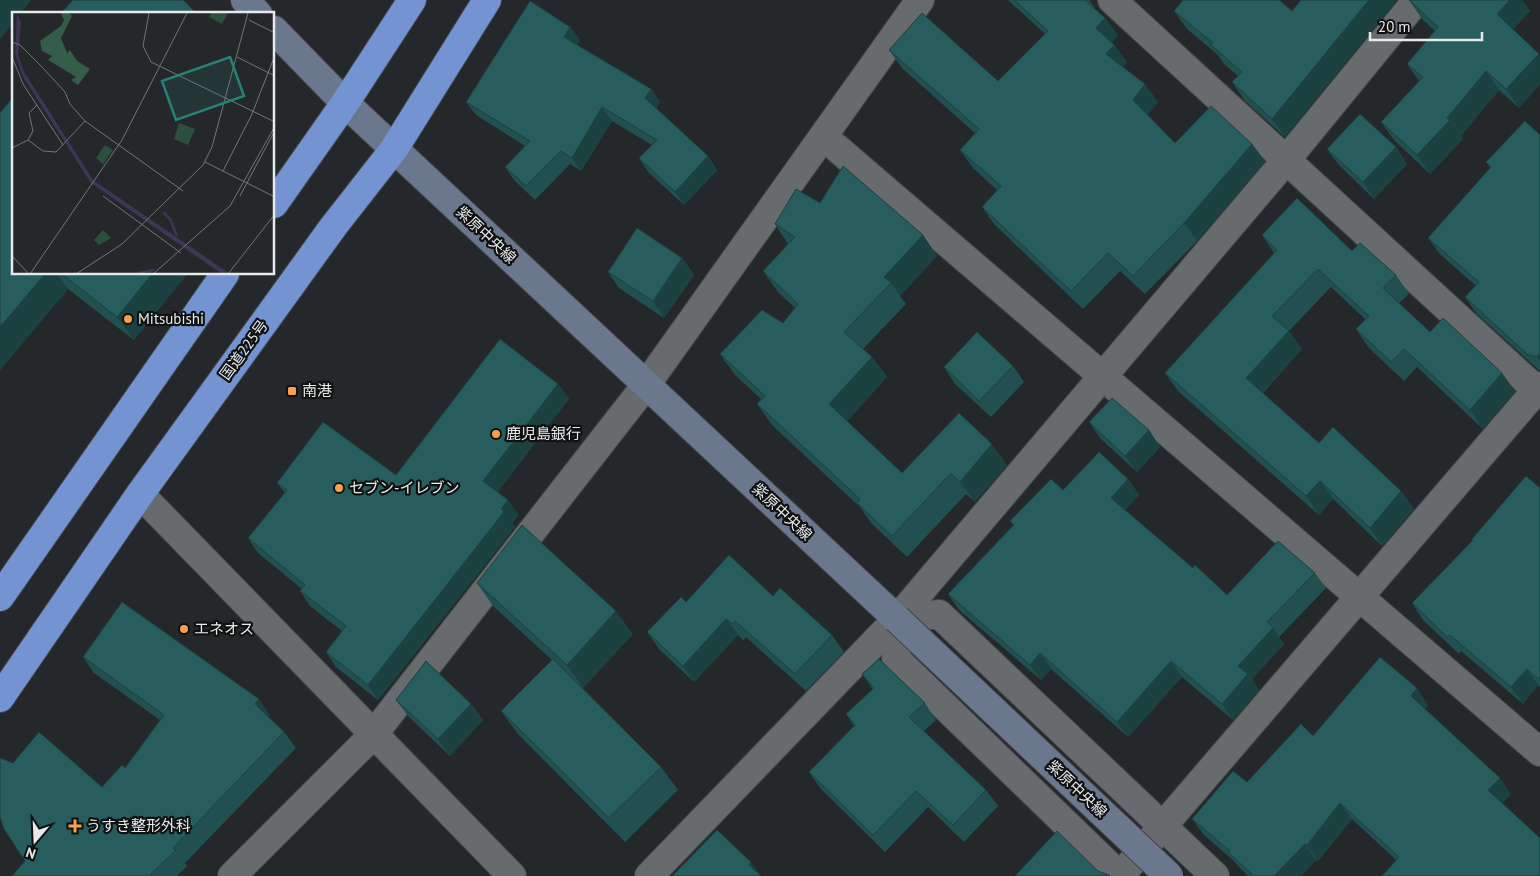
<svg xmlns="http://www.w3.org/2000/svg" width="1540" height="876" font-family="'PT Sans','Noto Sans JP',sans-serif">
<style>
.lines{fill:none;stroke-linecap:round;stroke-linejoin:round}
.street-casing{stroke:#424547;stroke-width:30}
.secondary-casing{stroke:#424547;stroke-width:30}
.highway-casing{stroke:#424547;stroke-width:30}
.street{stroke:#676b6d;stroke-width:28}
.secondary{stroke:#6b778c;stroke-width:28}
.highway{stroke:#7393d3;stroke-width:28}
.secondary-bridge-casing{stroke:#424547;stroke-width:30;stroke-linecap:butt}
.secondary-bridge{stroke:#6b778c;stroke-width:28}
.wall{fill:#225050}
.shaded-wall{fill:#1b4141}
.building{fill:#275d5d;stroke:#1b4141}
.poi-dot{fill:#fa9f4e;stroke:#0f1111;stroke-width:2}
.labels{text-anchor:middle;stroke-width:4.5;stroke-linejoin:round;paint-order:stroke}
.street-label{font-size:15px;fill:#e7eaeb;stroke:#0f1111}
.poi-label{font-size:15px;fill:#e7eaeb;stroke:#0f1111;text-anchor:start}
.inset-river{fill:none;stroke:#3f3556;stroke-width:2.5}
.inset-road{fill:none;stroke:#737677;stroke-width:1}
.view{fill:#25827a;fill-opacity:0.15;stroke:#25827a;stroke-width:2.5}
.inset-edge{fill:none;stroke:#e7eaeb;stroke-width:2.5}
</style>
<rect width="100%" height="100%" fill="#25282a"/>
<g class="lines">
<defs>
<g id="street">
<path d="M1112,0L1540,393"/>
<path d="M824,137L1540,752"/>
<path d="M140,494L512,876"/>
<path d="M897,619L939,614L1215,876"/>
<path d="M897,619L896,659L900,663L1120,876"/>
<path d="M232,876L373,735L646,385L920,0"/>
<path d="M649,876L897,619L1287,159L1417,0"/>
<path d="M1120,876L1540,386"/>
</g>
<g id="secondary">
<path d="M245,0L258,14"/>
<path d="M274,30L345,103L897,619"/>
</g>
<g id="highway">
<path d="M274,204L345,103L412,0"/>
<path d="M0,597L225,274"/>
<path d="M0,698L140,494L333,227L394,149L487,0"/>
</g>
</defs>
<use href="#street" class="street-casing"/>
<use href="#secondary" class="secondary-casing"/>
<use href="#highway" class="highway-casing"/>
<use href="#street" class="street"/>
<use href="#secondary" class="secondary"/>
<use href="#highway" class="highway"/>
<defs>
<path id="secondary-bridge" d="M897,619L1169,876"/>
</defs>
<use href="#secondary-bridge" class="secondary-bridge-casing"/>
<use href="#secondary-bridge" class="secondary-bridge"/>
</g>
<g class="wall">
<path d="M1008,0H1089L1096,10L1105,18L1118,35L1112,42L1127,62L1123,67L1158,102L1147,115L1175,143L1252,144L1265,161L1197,241L1145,294L1120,271L1083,309L994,224L982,207L997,190L973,168L960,150L975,133L902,68L889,50L998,81L1045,34Z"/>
<path d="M1279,0L1285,137L1245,101L1232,82L1238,76L1224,64L1218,55L1187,29L1174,11Z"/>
<path d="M1409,0H1522L1530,11L1513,29L1519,108L1499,90L1461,136L1463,139L1430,174L1394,140L1381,122L1419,81L1407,64L1435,31L1422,19Z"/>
<path d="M570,27L580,40L577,45L651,89L660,102L656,108L708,156L717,170L684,205L648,172L639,158L652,145L612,121L581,171L570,164L535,200L514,180L505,167L525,146L476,115L466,102Z"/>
<path d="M0,113L14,274H187L134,340L68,289L0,370Z"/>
<path d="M1540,135V371L1477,314L1465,297L1476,286L1440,254L1428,238L1490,168L1486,162Z"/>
<path d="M1396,147L1407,164L1374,199L1339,165L1327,149Z"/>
<path d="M820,203L923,235L937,256L900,296L906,304L863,349L872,357L887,377L847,421L902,473L1007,465L975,502L966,494L907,557L871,523L860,507L772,425L757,404L761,399L735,375L720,354L783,323L795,308L778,292L763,271L788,244L775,224Z"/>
<path d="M1262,235L1352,251L1396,275L1409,294L1399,303L1430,332L1515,391L1483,429L1417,367L1404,381L1369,348L1356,329L1365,319L1331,287L1289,331L1302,349L1263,393L1319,443L1401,491L1414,509L1382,546L1333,499L1319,515L1178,391L1165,373L1274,253Z"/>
<path d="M682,258L694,275L664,318L619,288L608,272Z"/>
<path d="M1013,366L1024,382L991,417L955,384L944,367Z"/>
<path d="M558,384L569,399L497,492L519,515L512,523L515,527L378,700L336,667L326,652L342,631L310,606L300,591L302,589L258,553L248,538L285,493L277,483L396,475Z"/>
<path d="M1089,422L1149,430L1160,447L1137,472L1101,439Z"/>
<path d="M1128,479L1139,495L1125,510L1193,568L1227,595L1315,573L1326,588L1279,637L1284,644L1252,679L1259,690L1233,720L1182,677L1128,737L1051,669L1041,680L959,610L948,594L1013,525L1010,521L1063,490Z"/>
<path d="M1540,488V687L1538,685L1523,704L1461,651L1459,654L1423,620L1412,603L1473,541L1472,539Z"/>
<path d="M477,583L633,634L583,688L661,767L678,790L625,842L518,734L501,711L552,660L493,606Z"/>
<path d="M773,596L832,635L844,652L806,691L746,637L743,640L738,635L694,682L659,649L647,632L686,602Z"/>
<path d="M83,657L270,715L268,717L284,732L296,748L185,863L187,866L177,876H12L25,861L13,763L102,787L125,768L160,720L94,673Z"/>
<path d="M862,674L925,703L936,720L924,731L986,790L998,806L964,842L928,807L885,852L821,789L809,772L854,726L846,714L873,690Z"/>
<path d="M396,700L471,704L483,720L450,756L408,716Z"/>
<path d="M1428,705L1425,709L1511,794L1396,860L1352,819L1318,861L1316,860L1301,876H1248L1240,868L1234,861L1204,835L1192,819L1247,782L1313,736Z"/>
</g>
<g class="shaded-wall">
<path d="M0,0H31L20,14H14V22L0,39Z"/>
<path d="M1369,0H1397L1285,137L1272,119Z"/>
<path d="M1510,0H1522L1530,11L1510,33L1497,14Z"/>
<path d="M1105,18L1118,35L1108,45L1096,28Z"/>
<path d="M570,27L580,40L573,50L564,37Z"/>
<path d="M1114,45L1127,62L1118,71L1106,54Z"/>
<path d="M1539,54L1540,56V85L1519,108L1506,89Z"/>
<path d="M1486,71L1499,90L1461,136L1463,139L1430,174L1417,155Z"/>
<path d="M1145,84L1158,102L1145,118L1133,100Z"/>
<path d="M651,89L660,102L655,111L645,98Z"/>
<path d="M602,107L612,121L581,171L572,158Z"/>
<path d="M1252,144L1265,161L1197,241L1184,223Z"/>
<path d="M1396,147L1407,164L1374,199L1363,182Z"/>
<path d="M708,156L717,170L684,205L675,192Z"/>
<path d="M923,235L937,256L900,296L891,283L884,277Z"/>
<path d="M682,258L694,275L664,318L653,301Z"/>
<path d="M45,274H57L68,289L0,370V327Z"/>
<path d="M152,274H187L134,340L117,317Z"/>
<path d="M1289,331L1302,349L1259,396L1246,378Z"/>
<path d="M1540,353V361L1537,357Z"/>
<path d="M872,357L887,377L844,425L829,404Z"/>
<path d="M1502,373L1515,391L1483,429L1470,410Z"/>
<path d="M558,384L569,399L494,497L483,481Z"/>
<path d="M1149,430L1160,447L1137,472L1125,456Z"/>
<path d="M992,444L1007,465L975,502L960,482Z"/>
<path d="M1128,479L1139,495L1122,514L1111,498Z"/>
<path d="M1320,481L1333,499L1319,515L1306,496Z"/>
<path d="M1401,491L1414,509L1382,546L1370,528Z"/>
<path d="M508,500L519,515L512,523L515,527L378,700L368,685Z"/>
<path d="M616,611L633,634L583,688L567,665Z"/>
<path d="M726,619L738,635L694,682L683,666Z"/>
<path d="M1273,628L1284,644L1252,679L1259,690L1233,720L1222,704L1238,666Z"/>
<path d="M1040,653L1051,669L1041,680L1030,665Z"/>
<path d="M1171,661L1182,677L1128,737L1117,722Z"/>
<path d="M1527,669L1538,685L1523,704L1511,687Z"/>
<path d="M1417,688L1428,705L1422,712L1411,696Z"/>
<path d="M259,699L270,715L266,720L255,704Z"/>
<path d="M471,704L483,720L450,756L438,739Z"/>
<path d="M1500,778L1511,794L1500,806L1488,790Z"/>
<path d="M1340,803L1352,819L1318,861L1307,845Z"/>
<path d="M1305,844L1316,860L1301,876H1274Z"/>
<path d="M751,862L761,876H756L749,865Z"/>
</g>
<g class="building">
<path d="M73,0H183L197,14H60Z"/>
<path d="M1014,0H1085L1105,18L1096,28L1114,45L1106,54L1145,84L1133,100L1175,143L1211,106L1252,144L1184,223L1133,276L1108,253L1071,291L982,207L1001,186L960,150L979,129L889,50L922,13L998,81L1048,31Z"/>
<path d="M1183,0H1279L1292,11L1301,0H1369L1272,119L1232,82L1242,72L1211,45L1213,43L1174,11Z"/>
<path d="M1409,0H1510L1497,14L1539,54L1506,89L1486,71L1447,118L1450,120L1417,155L1381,122L1423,77L1407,64L1438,27Z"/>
<path d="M530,1L570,27L564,37L651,89L645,98L708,156L675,192L639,158L657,140L602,107L572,158L561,151L526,186L505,167L530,141L466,102Z"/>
<path d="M14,96V274H45L0,327V113Z"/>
<path d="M1360,114L1396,147L1363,182L1327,149Z"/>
<path d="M1525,121L1540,135V353L1537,357L1527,354L1465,297L1479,282L1428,238L1491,167L1486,162Z"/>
<path d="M843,166L923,235L884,277L891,283L844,332L872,357L829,404L902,473L959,413L992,444L960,482L951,473L892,536L857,503L860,499L757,404L765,396L720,354L762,310L783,323L798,304L763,271L795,237L775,224L796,189L820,203Z"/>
<path d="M1297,198L1352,251L1360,243L1396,275L1383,288L1430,332L1443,318L1502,373L1470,410L1404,349L1391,362L1356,329L1369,316L1318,269L1272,316L1289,331L1246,378L1319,443L1333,427L1401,491L1370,528L1320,481L1306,496L1165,373L1277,250L1262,235Z"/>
<path d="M637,228L682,258L653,301L608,272Z"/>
<path d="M62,274H152L117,317Z"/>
<path d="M977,332L1013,366L979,401L944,367Z"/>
<path d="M500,339L558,384L483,481L508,500L501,509L504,512L368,685L326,652L346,626L300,591L305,585L248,538L287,490L277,483L323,422L396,475Z"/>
<path d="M1112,398L1149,430L1125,456L1089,422Z"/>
<path d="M1099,452L1128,479L1111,498L1193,568L1195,565L1227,595L1278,541L1315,573L1267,622L1273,628L1238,666L1248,674L1222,704L1171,661L1117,722L1040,653L1030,665L948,594L1014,525L1010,521L1051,479L1063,490Z"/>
<path d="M1526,476L1540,488V680L1527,669L1511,687L1450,635L1447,637L1412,603L1473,540L1472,539Z"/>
<path d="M522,525L616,611L567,665L477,583Z"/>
<path d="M729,555L773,596L780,588L832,635L795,674L735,621L732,624L726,619L683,666L647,632L681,597L686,602Z"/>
<path d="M122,602L259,699L255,704L284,732L173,848L176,850L149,876H12L25,861L4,829L0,817V758L13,763L39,732L102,787L122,765L125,768L164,715L83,657Z"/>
<path d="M1380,657L1417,688L1411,696L1500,778L1488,790L1540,838V876H1382L1399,857L1340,803L1307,845L1305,844L1274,876H1254L1228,852L1230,851L1192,819L1233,771L1247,782L1301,724L1313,736Z"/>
<path d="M553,659L661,767L609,818L501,711Z"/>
<path d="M879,659L925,703L909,717L986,790L953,825L916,791L873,835L809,772L855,725L846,714L874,688L862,674Z"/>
<path d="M426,661L471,704L438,739L396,700Z"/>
<path d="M717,830L751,862L749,865L761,876H672Z"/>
<path d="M1057,831L1098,871L1109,875L1110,876H1015Z"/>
</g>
<g class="poi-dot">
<circle cx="128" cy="319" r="5"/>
<rect x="287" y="386" width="10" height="10" rx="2.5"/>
<circle cx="496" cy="434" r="5"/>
<circle cx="339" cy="488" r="5"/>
<circle cx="184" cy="629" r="5"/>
<path d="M72.5 818.5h5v5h5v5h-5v5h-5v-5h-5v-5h5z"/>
</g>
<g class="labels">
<g class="street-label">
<text transform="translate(486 235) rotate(43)" y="5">紫原中央線</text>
<text transform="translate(244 350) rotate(-54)" y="5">国道225号</text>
<text transform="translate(782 512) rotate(43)" y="5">紫原中央線</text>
<text transform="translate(1077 789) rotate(43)" y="5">紫原中央線</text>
</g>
<g class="poi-label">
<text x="138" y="324">Mitsubishi</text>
<text x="302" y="396">南港</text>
<text x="506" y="439">鹿児島銀行</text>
<text x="349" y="493">セブン-イレブン</text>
<text x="194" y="634">エネオス</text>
<text x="86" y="831">うすき整形外科</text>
</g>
</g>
<g transform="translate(12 12)">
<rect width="262" height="262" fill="#25282a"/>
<path d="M49,1H57L60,4L49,26L55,41L58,38L65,49L78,57L66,73L59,68L64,65L36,48L40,44L30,39L28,29L49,14L52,8Z" fill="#345d49"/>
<path d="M199,1H216L210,12L197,5ZM167,111L183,117L176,133L162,127ZM93,133L101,138L91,152L84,146ZM91,218L99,226L87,233L82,228Z" fill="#2c4f3e"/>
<path d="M5,1L9,11L6,43L12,60L81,168L218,262H210L79,171L10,63L3,41Z" fill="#3f3556"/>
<path class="inset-river" d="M151,200L158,207L165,224M126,261L142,258"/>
<path class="inset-road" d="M137,1L131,34L139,50L263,110M237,8L263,21M0,30L8,33L30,55L53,80L58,92L73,109L171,179M0,45L11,72L51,133M225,45L263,64M16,128L31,139L44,140L73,109M16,128L21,119L17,101L25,93M0,136L16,128M193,150L263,185M211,159L240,102L263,43M91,184L169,241M228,184L261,122M0,244L17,262M18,262L110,128L175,1M64,262L110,232L191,153L200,135L236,1M141,262L218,194L263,114M216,262L263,202"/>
<path class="view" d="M218,45L232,84L164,108L150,69Z"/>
<rect width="262" height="262" class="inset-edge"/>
</g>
<g transform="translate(35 841) rotate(199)" stroke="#0f1111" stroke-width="4" paint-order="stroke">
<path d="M0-4L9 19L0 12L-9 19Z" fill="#e7eaeb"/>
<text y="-8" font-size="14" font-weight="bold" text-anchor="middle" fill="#e7eaeb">N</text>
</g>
<path d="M1370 32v8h112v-8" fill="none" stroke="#e7eaeb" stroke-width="2.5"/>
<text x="1378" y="32" font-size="15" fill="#e7eaeb" stroke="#0f1111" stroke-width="4" paint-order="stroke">20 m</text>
</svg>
